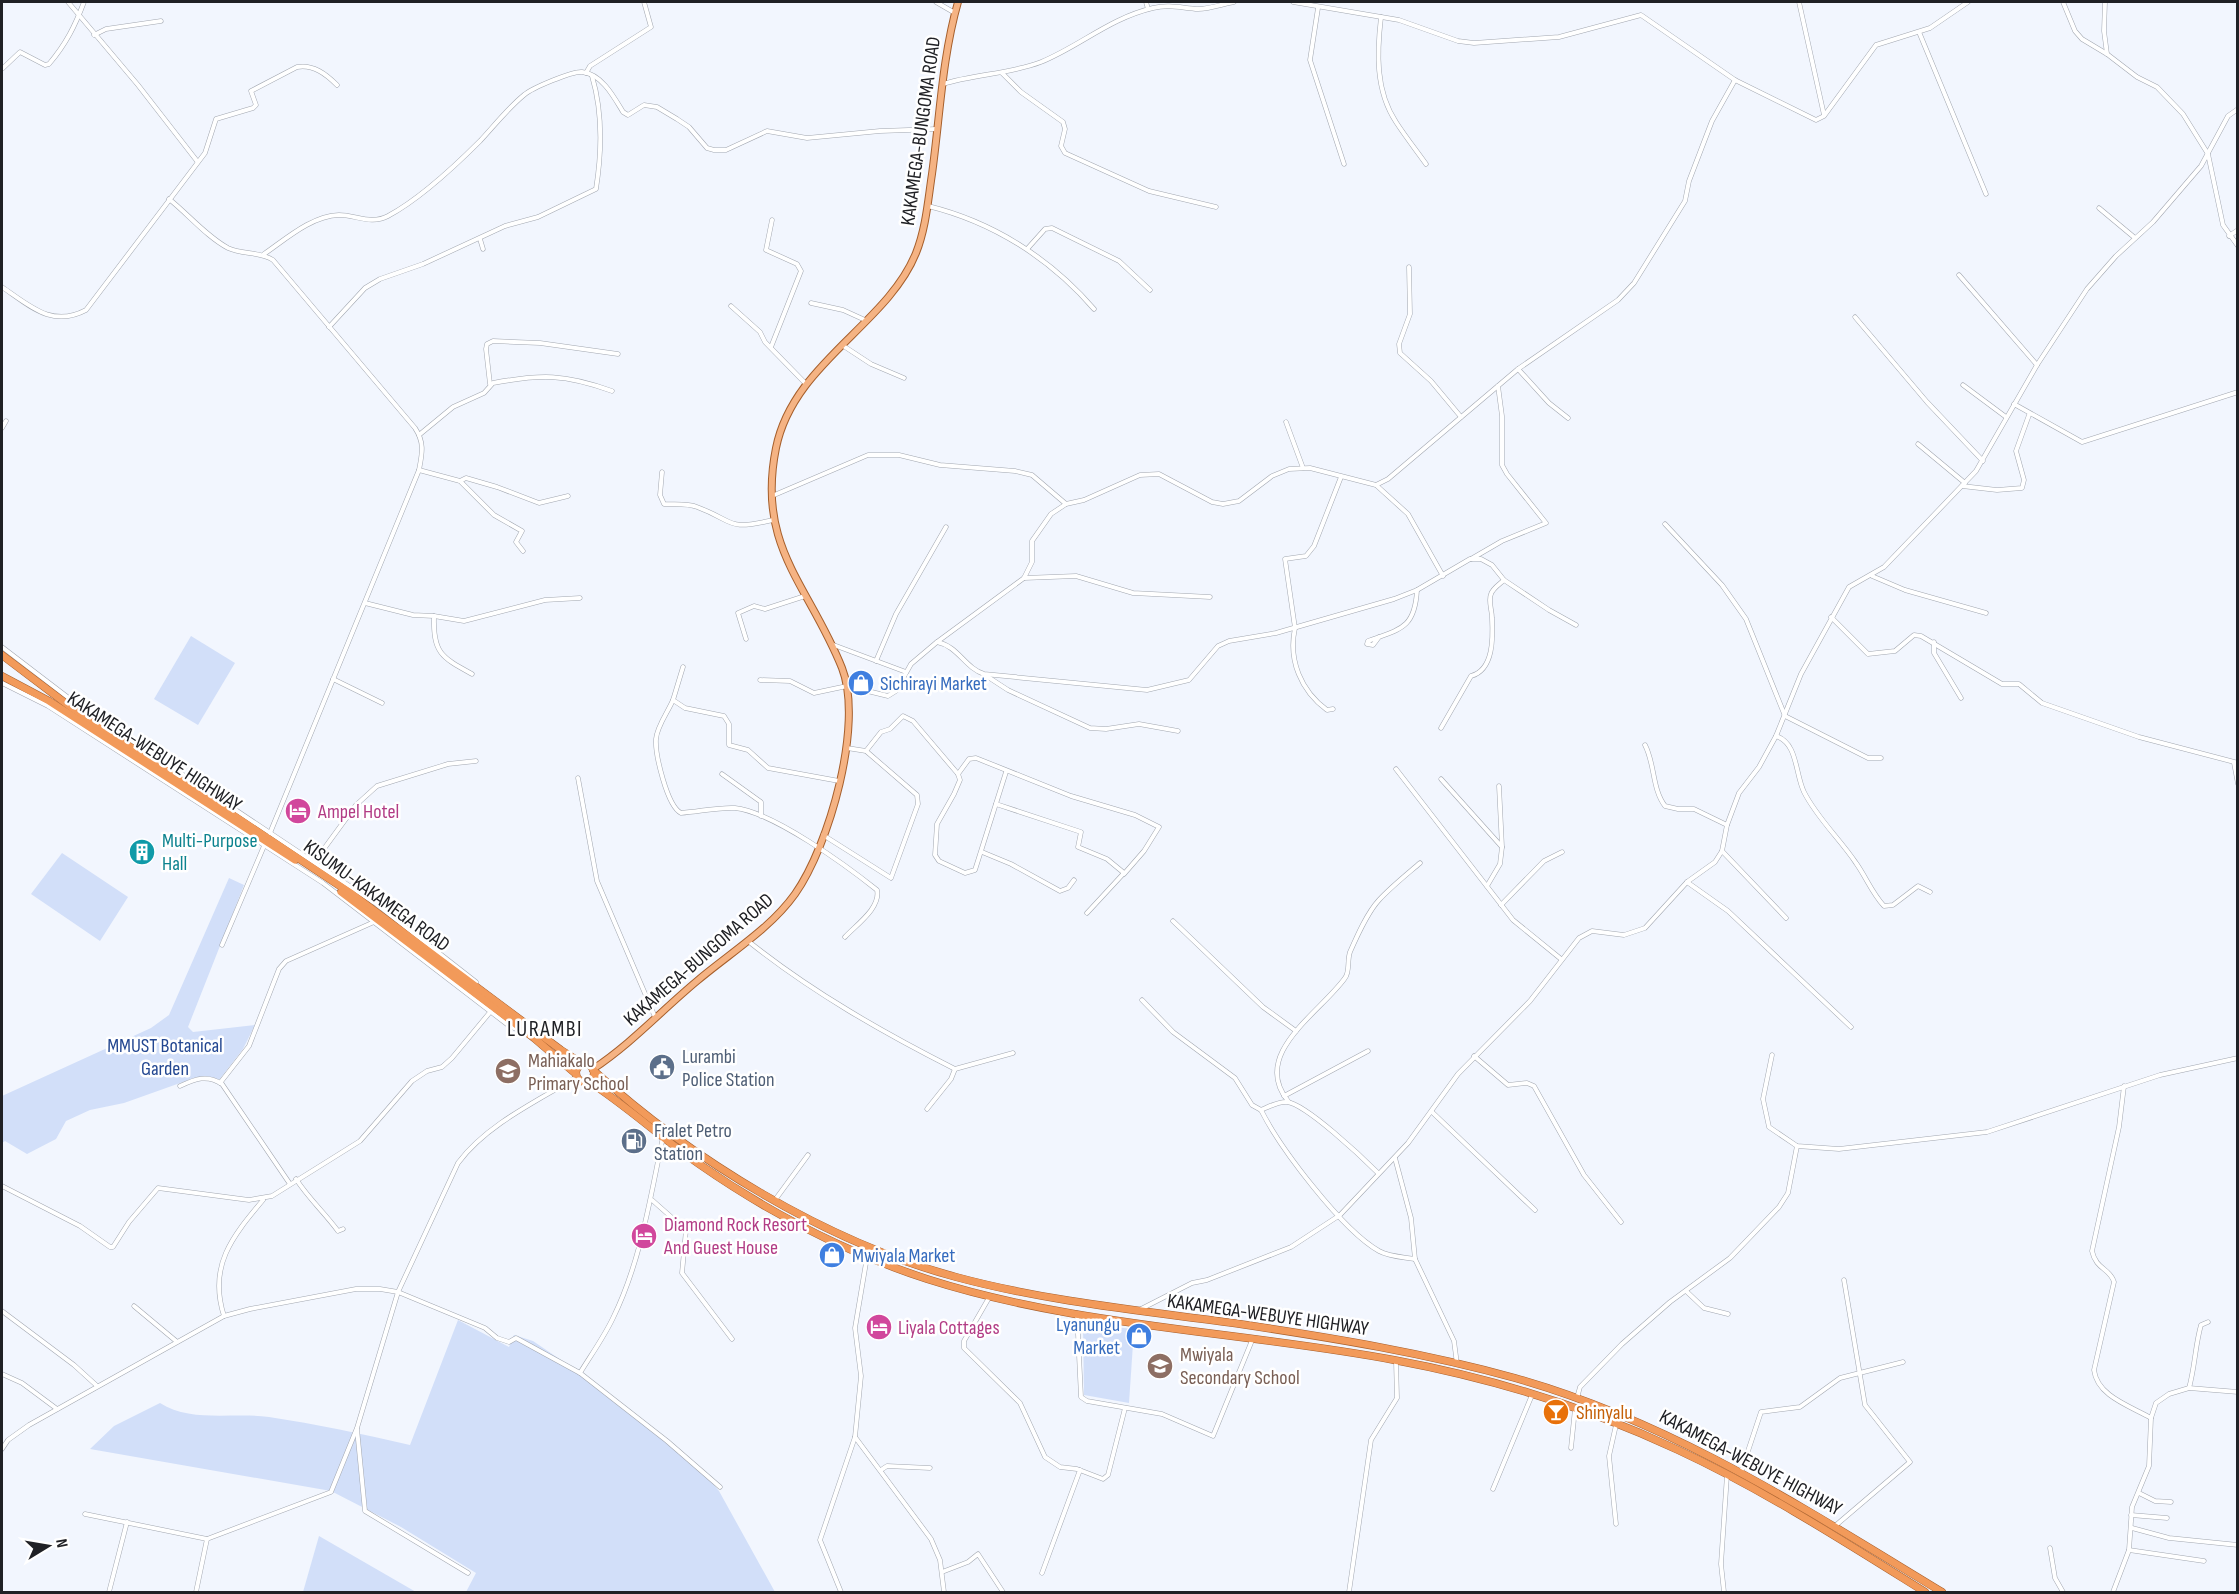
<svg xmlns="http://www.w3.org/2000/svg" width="2239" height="1594" font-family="'Sofia Sans Condensed',sans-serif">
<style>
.green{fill:#d2dff9}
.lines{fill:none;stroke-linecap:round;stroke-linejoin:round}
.minor-casing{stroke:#a2a7b0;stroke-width:5}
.primary-casing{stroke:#a65f2c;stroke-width:8}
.trunk-casing{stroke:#a65f2c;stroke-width:8}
.minor{stroke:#fff;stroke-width:4}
.primary{stroke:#f5b383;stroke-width:6}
.trunk{stroke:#f29a5a;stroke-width:7}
.labels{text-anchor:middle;stroke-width:5;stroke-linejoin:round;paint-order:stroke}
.street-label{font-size:20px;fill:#202125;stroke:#fff}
.shop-label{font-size:20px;fill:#366cbe;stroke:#fff;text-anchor:start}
.hotel-label{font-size:20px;fill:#b23c85;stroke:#fff;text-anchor:start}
.culture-label{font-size:20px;fill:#0d838f;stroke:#fff;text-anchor:start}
.park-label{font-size:20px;fill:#234791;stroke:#fff}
.service-label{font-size:20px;fill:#4e5e75;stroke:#fff;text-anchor:start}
.education-label{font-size:20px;fill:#785e54;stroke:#fff;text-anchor:start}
.food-label{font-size:20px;fill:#c56008;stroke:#fff;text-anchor:start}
.quarter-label{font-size:22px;letter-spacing:1.5px;fill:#202125;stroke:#fff}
</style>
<rect width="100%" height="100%" fill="#f2f6fe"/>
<g class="green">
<path d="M191,636L235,663L198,725L154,699Z"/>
<path d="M62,853L128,897L100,941L31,894Z"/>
<path d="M229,878L244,885L188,1027L193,1032L255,1025L243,1049L219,1080L213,1077H197L124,1103L90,1110L66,1121L56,1139L27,1154L5,1141L2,1143V1096L151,1028L169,1015Z"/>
<path d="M458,1320L509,1347L514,1335L533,1341L580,1373L702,1471L719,1491L775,1592H466L476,1573L401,1527L331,1491L90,1449L114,1426L160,1403C191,1423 233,1412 269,1417C316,1424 363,1434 410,1445Z"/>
<path d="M1083,1324L1134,1329L1129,1403L1084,1395Z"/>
<path d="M319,1536L416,1592H303Z"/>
</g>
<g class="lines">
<defs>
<g id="minor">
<path d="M68,2L138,85L197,161"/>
<path d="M936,2L955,13"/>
<path d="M1146,2L1148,9"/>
<path d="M1293,2L1399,20L1458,41L1474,43L1559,37L1641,15L1735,80L1816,120L1824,116L1876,45L1930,28L1968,2"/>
<path d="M1799,2L1824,115"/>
<path d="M2063,2L2075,31L2082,39L2107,54L2137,77L2157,87L2183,114L2208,154L2223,225L2238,246"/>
<path d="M2105,2L2104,31L2107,54"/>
<path d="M1318,8L1310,60L1344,164"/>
<path d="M1381,17C1377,52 1375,90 1396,122C1405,136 1416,150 1426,164"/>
<path d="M1919,32L1986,194"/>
<path d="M94,35L106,29L161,21"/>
<path d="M2,69L20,52L45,65L49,64C66,44 75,26 84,2"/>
<path d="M586,73L590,66L651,27L644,2"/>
<path d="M1002,73L1021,92L1063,122L1065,129L1061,146L1065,153L1149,191L1216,207"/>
<path d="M943,84C975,74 1010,74 1041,62C1080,46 1110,18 1153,8C1169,4 1182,8 1198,9C1210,9 1223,4 1234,2"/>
<path d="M169,199C188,214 207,237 228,248C243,255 259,251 273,260L415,428C425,443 422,454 419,470L270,833"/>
<path d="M928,206C993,222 1050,258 1094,309"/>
<path d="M2099,208L2135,238"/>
<path d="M2229,236L2238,230"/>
<path d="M480,239L483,249"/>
<path d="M1028,248L1045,229L1052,228L1119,261L1150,290"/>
<path d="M264,254C286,239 311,216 339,215C356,215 371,225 388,216C418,200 456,165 480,141C494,126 508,108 524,95C532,88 572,71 582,72C602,74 614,97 623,112L628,115L644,105L657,107L677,119L689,127L707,148L714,150H726L767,131L807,138L880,131L937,129"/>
<path d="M1409,267L1410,314L1399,344L1400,353L1431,381L1461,417"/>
<path d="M1959,275L2037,365"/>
<path d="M2,287C30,306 52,328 86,310L205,153L216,119L253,108L256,105L251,91L297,67C313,64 326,74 337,85"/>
<path d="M811,303L843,310L865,320"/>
<path d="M731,306L760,332L765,342L806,384"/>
<path d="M1855,317L1927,402L1983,461"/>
<path d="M329,327L365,288L380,279L423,264L505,226L538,217L596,189C602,151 603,113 592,76"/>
<path d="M842,345L871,364L904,378"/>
<path d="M771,347L801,271L797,264L766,250L772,220"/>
<path d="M1518,369L1549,403L1568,418"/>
<path d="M490,384L486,349L487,344L493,341L540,343L618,354"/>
<path d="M1963,385L2006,417"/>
<path d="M2014,404L2082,442L2238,392"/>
<path d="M1286,422L1303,468"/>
<path d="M2,428L6,421"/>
<path d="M419,435L453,407L484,393L493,383C541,374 565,374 612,391"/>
<path d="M1918,444L1965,483"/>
<path d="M419,470L460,481L494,515L522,531L516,542L523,551"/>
<path d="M662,472L660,495L664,504C674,505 687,503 697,507C737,522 725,531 773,520"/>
<path d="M460,481L466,478L497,487L539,503L568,496"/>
<path d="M1376,485L1408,514L1443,576"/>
<path d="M1962,486L1997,490L2022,488L2024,480L2016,451L2029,415"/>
<path d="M772,496L868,455H899L940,465L1015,471L1032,475L1066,504"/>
<path d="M1665,524L1722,585L1746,619L1785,716L1868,758H1881"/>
<path d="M1471,559L1502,541L1546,523L1507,474L1502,465V416L1498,386"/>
<path d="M1872,576L1905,590L1986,613"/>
<path d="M1024,578L1076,576L1133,593L1210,597"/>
<path d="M365,603L413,615L434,616C433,653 441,657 472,674"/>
<path d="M434,616L464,621L545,600L580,598"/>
<path d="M1831,617L1868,654L1895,651L1914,635L1921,636L2002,684H2019L2042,703L2139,737L2238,763"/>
<path d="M1379,637L1373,645L1367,644L1368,641C1401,629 1415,628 1417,590"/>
<path d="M746,639L738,613L754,606L765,609L805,596"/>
<path d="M937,642L1024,578L1032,562V541L1051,514L1066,504L1084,500L1140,475L1159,474L1212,502L1223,504L1239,501L1272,476L1289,469L1310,468L1376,485L1388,479L1518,369L1618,300L1634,283L1685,201L1689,181L1712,121L1735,80"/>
<path d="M1934,642V653L1961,698"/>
<path d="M831,644L906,672"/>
<path d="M2,647L74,702L375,903L476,982"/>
<path d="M876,661L896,614L946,527"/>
<path d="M683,667L673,700L685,708L724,716L729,724V745L748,750L768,768L839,781"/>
<path d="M985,675L1008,690L1090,728L1106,729L1139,724L1178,731"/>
<path d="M333,679L382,703"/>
<path d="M760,680L790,681L814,693L847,686L888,696L896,691L911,664L937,642C958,646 965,668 984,674L1147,690L1189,680L1218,646L1229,641L1276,633L1394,599L1417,590L1470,559H1481L1492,565L1504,580L1549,610L1576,625"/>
<path d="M2,683L48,706L323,883L508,1025L520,1031"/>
<path d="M673,700C668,712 657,726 656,739C655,754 667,806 681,813C698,812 718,807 735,808C773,812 847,866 877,890C881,908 856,925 845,937"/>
<path d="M1333,709L1327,710C1301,691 1288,660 1295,628L1285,559L1306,556L1314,546L1341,477"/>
<path d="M1441,728L1471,676C1494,670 1493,637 1492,618C1492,610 1488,601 1491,594C1493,588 1500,584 1504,580"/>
<path d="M1776,736C1798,743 1795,774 1804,792C1817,818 1840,839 1856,863C1866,877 1872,893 1884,906L1893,905L1918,886L1930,892"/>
<path d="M1645,745C1655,764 1652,789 1665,806L1678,809H1694L1727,825"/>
<path d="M866,751L881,732L890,729L903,716L913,721L958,774L960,780L954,794L937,824L935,855L939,861L965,873L975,870L1006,772"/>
<path d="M2234,763L2238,784"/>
<path d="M1396,769L1513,920L1561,959"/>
<path d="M722,774L761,802V816"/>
<path d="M958,774L969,759L976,758L1071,796L1135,815L1159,827L1144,851L1124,874"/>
<path d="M578,778L597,881L655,1017"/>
<path d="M1441,779L1502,847L1500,864L1487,886"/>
<path d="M1499,786L1502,847"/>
<path d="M996,804L1081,832L1078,847L1107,859L1124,873L1087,913"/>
<path d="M823,835L891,878L918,804L917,795L866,751L847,748"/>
<path d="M1722,851L1786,918"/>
<path d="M982,852L1011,864L1060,891L1068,888L1074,880"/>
<path d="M315,861L356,805L377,786L448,764L476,761"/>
<path d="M1687,882L1728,911L1851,1027"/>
<path d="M1501,905L1544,861L1562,852"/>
<path d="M1173,921L1263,1007L1296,1031"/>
<path d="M748,941C812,992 882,1032 955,1069"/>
<path d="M222,945L264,846"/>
<path d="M1142,1000L1173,1032L1235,1078L1252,1105L1261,1110C1268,1107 1279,1101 1287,1102C1306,1104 1363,1158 1378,1173"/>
<path d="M1772,1055L1763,1099L1769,1127L1797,1146L1839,1149L1987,1132L2160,1075L2238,1058"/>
<path d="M1474,1056L1508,1085L1527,1083L1534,1086L1584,1175L1621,1222"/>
<path d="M220,1083L249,1046L279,969L286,961L374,922"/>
<path d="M180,1086C195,1079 207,1074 222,1084L290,1184"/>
<path d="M2124,1086L2119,1127L2092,1251C2096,1270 2110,1268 2114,1282L2094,1370C2097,1396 2130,1406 2151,1418"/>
<path d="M1284,1096L1368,1051"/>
<path d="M1288,1101C1250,1054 1320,1013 1345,978C1350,972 1347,960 1350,952C1357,936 1367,913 1379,900C1391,887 1406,875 1420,863"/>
<path d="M927,1109L951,1079L955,1069L1013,1053"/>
<path d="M1261,1110C1280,1148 1342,1230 1379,1251C1390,1257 1404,1257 1415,1259"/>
<path d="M1432,1112L1535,1210"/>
<path d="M663,1137C650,1198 641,1261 613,1318C604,1337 591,1355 580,1373L667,1441L720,1487"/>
<path d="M1395,1158L1411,1218L1415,1259L1454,1341L1457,1364"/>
<path d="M296,1179C309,1199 324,1212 338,1231L343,1229"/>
<path d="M2,1186L80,1226L110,1247H113L129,1222L158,1188L249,1200L272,1196L360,1141L412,1081L427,1071L442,1067L452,1058L491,1011"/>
<path d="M652,1200L686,1230L682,1273L732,1339"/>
<path d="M775,1200L808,1155"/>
<path d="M1686,1291L1704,1308L1728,1314"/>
<path d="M990,1296L964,1341V1348L1020,1403L1045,1457L1060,1467L1077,1469L1103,1479L1108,1475L1125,1408"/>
<path d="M134,1306L176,1341"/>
<path d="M1141,1309L1192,1283L1207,1280L1291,1247L1340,1215L1408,1143L1458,1074L1530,1001L1579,938L1592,931L1624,935L1645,928L1687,882L1715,862L1722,851L1727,825L1739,793L1759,767L1776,736L1801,674L1849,587L1884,567L1976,471L2037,365L2087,289L2116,256L2153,222L2201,166L2228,116L2238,109"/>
<path d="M2,1311L74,1365L96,1385"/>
<path d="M1077,1313L1081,1397L1087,1401L1162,1414L1213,1436L1253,1338"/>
<path d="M224,1316C208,1266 232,1237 263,1200"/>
<path d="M2,1374L22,1383L57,1409"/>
<path d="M2189,1388C2195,1367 2195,1346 2201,1325L2208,1322"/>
<path d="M1577,1398L1580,1387L1622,1344L1670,1302L1730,1258L1779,1207L1788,1193L1797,1146"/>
<path d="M1616,1425L1609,1456L1616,1524"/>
<path d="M357,1429L365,1511L468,1573"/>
<path d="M855,1437L931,1539L940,1560L944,1592"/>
<path d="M1571,1448L1575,1409"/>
<path d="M2,1449L8,1440L29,1425L224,1316L250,1309L356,1289H380L398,1292L485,1328L497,1338L509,1342L516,1338L580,1373"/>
<path d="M881,1470L887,1466L930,1468"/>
<path d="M1741,1472L1761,1412L1800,1407L1840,1378L1903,1362"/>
<path d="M1493,1489L1532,1395"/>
<path d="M2139,1493L2155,1501L2171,1502"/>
<path d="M85,1514L207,1539"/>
<path d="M2131,1515L2167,1518"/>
<path d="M1835,1526L1910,1462L1865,1405L1844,1280"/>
<path d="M2132,1528L2169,1538L2238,1545"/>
<path d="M2050,1548L2055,1578L2063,1592"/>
<path d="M2129,1550L2204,1561"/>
<path d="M942,1572L968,1562L978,1554L1003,1592"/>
<path d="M1042,1573L1080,1470"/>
<path d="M109,1592L127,1522"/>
<path d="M196,1592L207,1539L331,1492L357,1428L398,1292L458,1163C486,1125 537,1101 577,1077"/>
<path d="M841,1592L820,1540L855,1437L861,1376L855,1328L867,1257"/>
<path d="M1349,1592L1371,1440L1397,1398L1396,1361"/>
<path d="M1724,1592L1721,1564L1727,1475"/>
<path d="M2113,1592L2129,1550L2132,1507L2149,1466L2151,1418L2156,1403L2169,1394L2189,1388L2238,1392"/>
</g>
<path id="primary" d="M593,1069C631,1044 662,1010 697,981C730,953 770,929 795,894C829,846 864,724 842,668C809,585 756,547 776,448C793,363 887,325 916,253C926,228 928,200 932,174C940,116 942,58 958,2"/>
<g id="trunk">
<path d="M2,655L72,708L352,894L561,1050L583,1064"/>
<path d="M2,676L49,701L295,860"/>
<path d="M341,892L534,1038L576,1074"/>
<circle cx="585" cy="1073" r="9"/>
<path d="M593,1070C692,1160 826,1242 956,1277C1049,1302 1145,1311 1240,1324C1333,1338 1425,1353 1515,1378C1672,1422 1805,1509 1942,1592"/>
<path d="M588,1081C627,1106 661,1138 699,1164C768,1212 847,1253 927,1279C1077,1327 1239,1331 1394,1360C1491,1378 1589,1408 1678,1450C1764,1490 1845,1542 1925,1592"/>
</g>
</defs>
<use href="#minor" class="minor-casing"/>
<use href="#primary" class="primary-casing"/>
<use href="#trunk" class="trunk-casing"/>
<use href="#minor" class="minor"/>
<use href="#primary" class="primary"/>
<use href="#trunk" class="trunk"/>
</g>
<defs>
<symbol id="shop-disc" viewBox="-11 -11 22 22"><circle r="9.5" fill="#3f7fe0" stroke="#fff"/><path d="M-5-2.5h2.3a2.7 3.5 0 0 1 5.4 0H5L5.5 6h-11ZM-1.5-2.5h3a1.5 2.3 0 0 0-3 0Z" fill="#fff"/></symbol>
<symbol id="hotel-disc" viewBox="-11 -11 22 22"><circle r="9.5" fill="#d1479c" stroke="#fff"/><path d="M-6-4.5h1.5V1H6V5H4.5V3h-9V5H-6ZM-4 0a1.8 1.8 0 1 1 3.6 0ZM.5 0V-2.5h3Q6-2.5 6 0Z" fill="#fff"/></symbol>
<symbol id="building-disc" viewBox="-11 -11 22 22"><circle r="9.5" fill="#0f9aa8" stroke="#fff"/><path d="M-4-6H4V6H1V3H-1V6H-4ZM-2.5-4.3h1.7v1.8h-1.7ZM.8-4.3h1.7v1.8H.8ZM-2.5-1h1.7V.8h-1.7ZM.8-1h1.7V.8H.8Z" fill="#fff"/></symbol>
<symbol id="civic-disc" viewBox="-11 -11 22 22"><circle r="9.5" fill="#5c6f8a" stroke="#fff"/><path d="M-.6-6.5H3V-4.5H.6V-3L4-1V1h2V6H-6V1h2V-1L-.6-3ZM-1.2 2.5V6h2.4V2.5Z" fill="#fff"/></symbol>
<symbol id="school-disc" viewBox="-11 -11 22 22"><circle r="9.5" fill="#8d6e63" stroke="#fff"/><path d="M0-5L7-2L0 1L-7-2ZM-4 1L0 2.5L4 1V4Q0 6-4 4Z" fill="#fff"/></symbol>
<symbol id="fuel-disc" viewBox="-11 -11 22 22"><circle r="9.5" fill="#5c6f8a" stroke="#fff"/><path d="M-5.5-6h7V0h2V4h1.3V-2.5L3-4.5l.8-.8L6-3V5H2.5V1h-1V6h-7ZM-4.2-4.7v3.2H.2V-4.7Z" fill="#fff"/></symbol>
<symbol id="bar-disc" viewBox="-11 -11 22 22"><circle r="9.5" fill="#e8710a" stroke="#fff"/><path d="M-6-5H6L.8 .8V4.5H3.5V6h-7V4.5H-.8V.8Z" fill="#fff"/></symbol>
</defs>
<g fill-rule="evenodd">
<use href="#shop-disc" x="846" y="668" width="30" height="30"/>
<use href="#hotel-disc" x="283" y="796" width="30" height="30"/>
<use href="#building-disc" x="127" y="837" width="30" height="30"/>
<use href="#civic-disc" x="647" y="1052" width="30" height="30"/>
<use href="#school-disc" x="493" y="1056" width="30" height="30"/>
<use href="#fuel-disc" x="619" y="1126" width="30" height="30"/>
<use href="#hotel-disc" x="629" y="1221" width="30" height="30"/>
<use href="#shop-disc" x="817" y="1240" width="30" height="30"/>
<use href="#hotel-disc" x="864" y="1312" width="30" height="30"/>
<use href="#shop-disc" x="1124" y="1321" width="30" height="30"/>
<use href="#school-disc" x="1145" y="1351" width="30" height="30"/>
<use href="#bar-disc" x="1541" y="1397" width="30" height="30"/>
</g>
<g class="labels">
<g class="street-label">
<text transform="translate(920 131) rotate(-82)" y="7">KAKAMEGA-BUNGOMA ROAD</text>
<text transform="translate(155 751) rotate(33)" y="7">KAKAMEGA-WEBUYE HIGHWAY</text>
<text transform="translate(377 895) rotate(36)" y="7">KISUMU-KAKAMEGA ROAD</text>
<text transform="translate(698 959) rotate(-41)" y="7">KAKAMEGA-BUNGOMA ROAD</text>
<text transform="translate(1268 1314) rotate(8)" y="7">KAKAMEGA-WEBUYE HIGHWAY</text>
<text transform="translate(1751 1462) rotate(28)" y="7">KAKAMEGA-WEBUYE HIGHWAY</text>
</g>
<g class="shop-label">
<text x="880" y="690">Sichirayi Market</text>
<text x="852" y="1262">Mwiyala Market</text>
<text x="1120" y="1331" text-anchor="end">Lyanungu<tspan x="1120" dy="23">Market</tspan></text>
</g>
<g class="hotel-label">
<text x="318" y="818">Ampel Hotel</text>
<text x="664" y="1231">Diamond Rock Resort<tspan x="664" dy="23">And Guest House</tspan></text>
<text x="898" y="1334">Liyala Cottages</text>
</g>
<g class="culture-label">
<text x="162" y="847">Multi-Purpose<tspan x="162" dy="23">Hall</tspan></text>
</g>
<g class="park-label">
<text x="165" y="1052">MMUST Botanical<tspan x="165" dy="23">Garden</tspan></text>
</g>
<g class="service-label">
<text x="682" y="1063">Lurambi<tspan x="682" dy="23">Police Station</tspan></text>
<text x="654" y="1137">Fralet Petro<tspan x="654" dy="23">Station</tspan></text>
</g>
<g class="education-label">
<text x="528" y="1067">Mahiakalo<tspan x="528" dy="23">Primary School</tspan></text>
<text x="1180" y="1361">Mwiyala<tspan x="1180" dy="23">Secondary School</tspan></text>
</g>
<g class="food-label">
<text x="1576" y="1419">Shinyalu</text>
</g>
<g class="quarter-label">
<text x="545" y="1036">LURAMBI</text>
</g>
</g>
<rect width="2239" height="1594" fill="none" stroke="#202125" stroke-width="6"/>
<g transform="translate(48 1546) rotate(79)" stroke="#ffffff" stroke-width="4.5" paint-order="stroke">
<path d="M0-4.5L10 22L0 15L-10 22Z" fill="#202125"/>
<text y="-9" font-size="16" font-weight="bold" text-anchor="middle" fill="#202125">N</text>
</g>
</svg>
